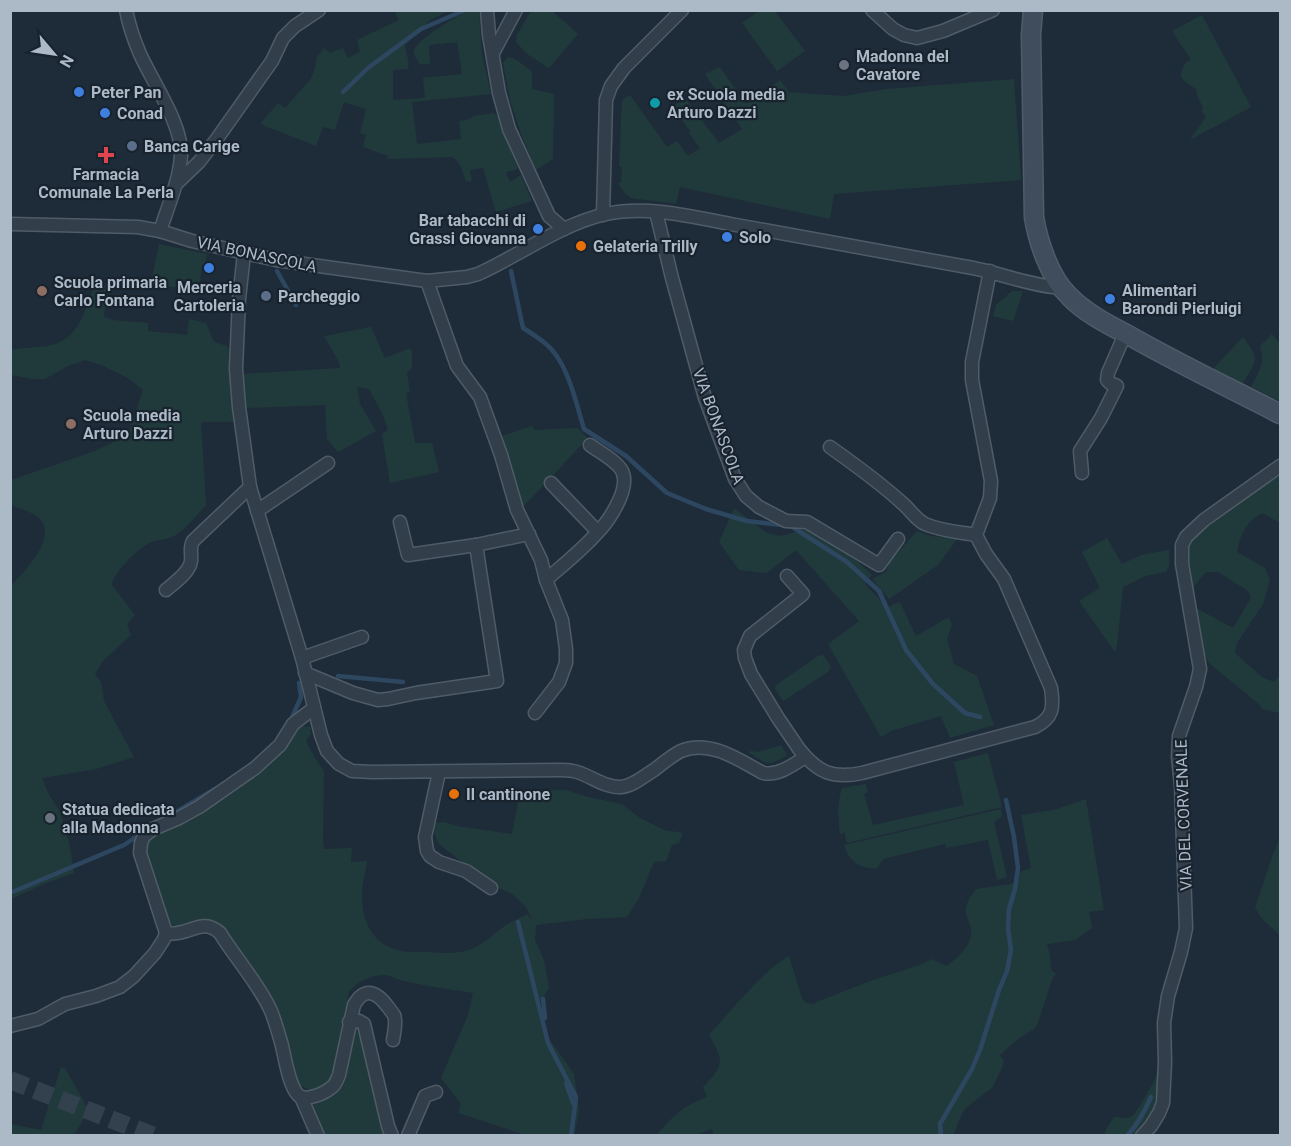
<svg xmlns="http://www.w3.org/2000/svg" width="1291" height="1146" font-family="Roboto,sans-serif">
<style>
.green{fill:#203a3b}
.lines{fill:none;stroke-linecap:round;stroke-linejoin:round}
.stream{stroke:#2e4761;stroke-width:4.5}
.secondary-tunnel{stroke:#33414f;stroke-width:18;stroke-dasharray:18 9;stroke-linecap:butt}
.minor-casing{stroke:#4f5c68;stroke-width:15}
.secondary-casing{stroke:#4f5c68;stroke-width:21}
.minor{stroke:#323e4a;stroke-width:12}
.secondary{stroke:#3f4d5d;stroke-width:18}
.worship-dot{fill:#6b7280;stroke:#18232e;stroke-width:2}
.shop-dot{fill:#3f7fe0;stroke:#18232e;stroke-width:2}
.culture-dot{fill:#0f9aa8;stroke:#18232e;stroke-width:2}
.service-dot{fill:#5c6f8a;stroke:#18232e;stroke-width:2}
.health-dot{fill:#e0444e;stroke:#18232e;stroke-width:2}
.food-dot{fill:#e8710a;stroke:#18232e;stroke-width:2}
.education-dot{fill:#8d6e63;stroke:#18232e;stroke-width:2}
.labels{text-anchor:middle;stroke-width:4.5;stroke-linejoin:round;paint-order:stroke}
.poi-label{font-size:16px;font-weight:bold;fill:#acb9c7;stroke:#18232e;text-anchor:start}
.street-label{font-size:16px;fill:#acb9c7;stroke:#18232e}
</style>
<rect width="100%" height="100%" fill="#1e2c3a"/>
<g class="green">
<path d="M394,11H449L430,20L405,45C406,53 410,62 408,69L393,70V100L425,98L423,78L462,74L457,42L429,45L430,64H420C418,61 414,56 414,51C415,41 455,17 464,13C469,11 474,10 479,11L482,54L491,94L412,102L417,144L461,139L459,121L470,119L473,116L494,113L500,118L503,131L518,168L515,170L506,172L510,182L521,175L532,201L496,212L483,168L470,170L472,181L466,182C463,174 461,161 452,157L387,159L388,156L363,147L366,135L360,133L366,109L344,102L335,130L323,127L316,146L260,124L278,103L285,108L310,80L314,72L317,57L324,48L330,53L343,48L348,58L360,52L357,40L399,20Z"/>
<path d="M531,11H552L578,34L549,68L527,54L516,42L517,35Z"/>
<path d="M759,11H775L805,51L777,71L742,23Z"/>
<path d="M1202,15L1251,107L1190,140C1195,131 1201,126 1206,116L1202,112L1203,107L1198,98L1196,89C1182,79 1175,79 1187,61H1190L1191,60L1172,31Z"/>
<path d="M508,57L515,59L532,71V89L554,94L553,159L536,170L522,136L510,101L503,63Z"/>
<path d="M720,67L746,104L780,80L789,92L843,96L887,89L1014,79L1021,180L834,194L830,219L680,187L676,204L631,198L624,192L618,183H621L622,167L619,166L622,100L630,95L667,147L677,141L688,156L700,148L689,133L690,131L673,107L685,98L719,143L742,129L705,74Z"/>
<path d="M159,244L207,254L205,265H202L199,292L151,283Z"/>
<path d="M95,283L108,286L103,304L105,305L104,317L113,320L148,323V331L187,335L189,319L206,323L214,342L227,346L233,356L236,422H201L206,505C197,515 187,527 176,535C168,540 157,539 149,543C134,552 118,569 111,584L135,615L127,624L131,635L103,661L95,674L101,682L104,701L134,757L96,769L42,778L49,795L59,810L69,842L74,873L44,884L11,899V586C23,573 58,537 40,519C34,512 19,509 11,505V480L95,451L128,435L143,390L128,378L101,365L85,360L68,366L45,379H32L11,375V350C23,347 35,348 48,346C80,340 85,310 95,283Z"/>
<path d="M1012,291H1023L1013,321L993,316L996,305Z"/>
<path d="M371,327L385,358L410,348L412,351V369L407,372L410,392L406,393L415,443H432L439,472L390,483L382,434L388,430L383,415L369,389L357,387L360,404L376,431L338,452L327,439L325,405L245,408L243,374L340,368L338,360L324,336Z"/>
<path d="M1272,334L1280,344V401L1251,387C1258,372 1266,364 1260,346Z"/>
<path d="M1243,337C1260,361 1258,358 1243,383L1213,369Z"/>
<path d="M532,426L534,430L577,428L588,438L521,509L499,437Z"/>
<path d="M1280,470V523L1262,513C1246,522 1240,535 1237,552L1265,568L1270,580L1263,604L1237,643L1235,653L1262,677L1274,682L1280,675V713L1262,709L1259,704L1209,663L1202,652L1194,607L1233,628L1251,598L1248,591L1218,572H1206L1192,589L1185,554L1190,539L1207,522Z"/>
<path d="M734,508L767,533L781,536L806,529C829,543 853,555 872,575L865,584L887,607L900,602L916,636L949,617L952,625L947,639L954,664L977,676L994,725L950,738L941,716L891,731L881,737L828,644L859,621L796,550L767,573L739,570L719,542Z"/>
<path d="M917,531L931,536L957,539L938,565L889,599L872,579L886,572L890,562Z"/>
<path d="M1107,538L1122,564L1141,555L1169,550V566L1166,572L1145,576L1123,587L1117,645L1115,652L1079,601L1100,588L1082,552Z"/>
<path d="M823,655L831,667L828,672L783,701L775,689L776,685L818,656Z"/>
<path d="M301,726L311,727L310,735L306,741L315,758L324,771L323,840L324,849L352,848L351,862L367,861C366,872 362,882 362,893C361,917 370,941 394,949C403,953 416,952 426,952C442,953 462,955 476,947C487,941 496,932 506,925C513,921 520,918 527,914L533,921L526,907L512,894L499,888L476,873L440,845C435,839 433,830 435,823L444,822L457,826L512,834L520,791L566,790L588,797L622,804L640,818L664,830L683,833L679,843L672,845L666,861L654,862L639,898L627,917L587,919L536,925L535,940L544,960L549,987L543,998L539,1002L537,1007L542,1029L574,1074L579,1110L574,1136L525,1135L523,1134L458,1113L461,1104L441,1078L468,1015L473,993C450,989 426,986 404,981C398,980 392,976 386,975C374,974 355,982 349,992L333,1079C316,1094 312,1094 295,1081L288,1050L225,934C208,932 177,933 166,919C160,903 141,862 145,847C146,842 149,838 152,835L202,808L295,728Z"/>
<path d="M781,745L787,755C766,768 769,764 749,753L750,751L759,752Z"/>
<path d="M988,753L1002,807L847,843L844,831L843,834H840C838,818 837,803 842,788L866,784L868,792L864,794L873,825L964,805L954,762Z"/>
<path d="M1086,799L1104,910L1089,912L1092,928L1075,940L1047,944L1050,955L1051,970L1056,974L1052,979L1038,1023L1034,1029L1018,1039L1000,1055L1004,1061L1002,1068L992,1088L968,1106L963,1112L953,1135L714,1136L712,1129L695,1135H657C670,1118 686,1104 707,1097L703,1087C725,1065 724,1061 709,1035C732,1010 760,973 789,956L802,998L806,1003L812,1004L870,981L923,964L931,959L947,966C958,957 974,944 971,928C970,923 967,919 966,914C964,905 971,896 976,889L1011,884L1019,879L1020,872L1031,868L1021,815L1054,810Z"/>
<path d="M1001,809L1002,816L994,822L1007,877L997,880L988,840L946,848L945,844L883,859L877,868C860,870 849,861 844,845Z"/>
<path d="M1280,838V935L1263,920L1255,908L1273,854Z"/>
<path d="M355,1028L360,1032L390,1135H322L311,1108L313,1102L331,1094Z"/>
<path d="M61,1067L65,1068L66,1070L90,1112L87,1113L74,1135H11V1124L41,1130Z"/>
<path d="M1159,1068C1161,1091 1154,1120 1136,1135L1104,1136L1107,1128L1114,1117L1128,1118L1134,1115L1154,1082Z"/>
</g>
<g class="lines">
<g class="stream">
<path d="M343,92L368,68L421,29L465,10"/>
<path d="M277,271L296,305"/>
<path d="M511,271L523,328C531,333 539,338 546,344C568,362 576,403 584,429L626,456L667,493L706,509L747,521L791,526L847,562L879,591L906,650L933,684L965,713L980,717"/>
<path d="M338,676L403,682"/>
<path d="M290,722L301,697L299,683"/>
<path d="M171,815L215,789"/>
<path d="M10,893L124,845L133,839L143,830"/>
<path d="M518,922L548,1043L576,1097L571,1136"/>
<path d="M543,999L545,1018"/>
<path d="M566,1083L573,1103"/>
<path d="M941,1136L940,1124L972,1069L980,1050L999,990L1007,971L1011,950L1008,929L1009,909L1015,889L1018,868L1014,837L1006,800"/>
<path d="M1127,1136C1138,1124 1145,1111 1151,1097"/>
</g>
<path class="secondary-tunnel" d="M10,1080L154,1136"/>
<defs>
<g id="minor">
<path d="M126,10C129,26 134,40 140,54C153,83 183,125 181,156C179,182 168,206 160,231"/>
<path d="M487,10L489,35L499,93L509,129L549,216L564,229"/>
<path d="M872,10L893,29L904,35L917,38L943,31L993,10"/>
<path d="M493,53L516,10"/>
<path d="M176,184L199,162L216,140L272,61L283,38L295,26L319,10"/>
<path d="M656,212L672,278L705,398L735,479L746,496L759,507L786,521L807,522L879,565L898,539"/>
<path d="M603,215L606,100L611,86L624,68L682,10"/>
<path d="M10,224L138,227L160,231L192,241L276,260L427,281L467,277L478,274C520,255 561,224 606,214C649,205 693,217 736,225C815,239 894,253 973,268C1003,274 1031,286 1062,288"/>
<path d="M244,254L239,299L236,369L239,407L250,487L302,658L321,735L327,751L339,764L352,771L372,772L559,770C564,770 569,770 573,771C589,774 604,788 621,787C633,786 644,776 654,770C662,764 671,756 681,751C710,739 739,760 763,773C778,776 793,765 805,757"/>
<path d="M427,281L457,366L480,397L501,455L517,510L541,560L546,580L562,620L566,649V663L559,682L535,713"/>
<path d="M830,447C854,464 879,482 901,502C910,509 915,519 925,524C941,531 959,532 976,535"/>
<path d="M1082,473L1080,451L1101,418L1117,386L1110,383L1107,380L1108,373L1125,334"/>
<path d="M551,483L598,532"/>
<path d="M257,511L328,463"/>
<path d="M400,522L408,555L476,545L529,534"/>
<path d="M787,576L803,594L750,636L744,650L745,658L751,674L778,718L799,749C818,773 833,779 862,773L1035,727C1053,718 1054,708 1051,688L1004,579L986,554L976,535L990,498L991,481L972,380V362L990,271"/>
<path d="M546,580C563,565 582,550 597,533C609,521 631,488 622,471C617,461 599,452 590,445"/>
<path d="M166,590C174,583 190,572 191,561C192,553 189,548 193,541L250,487"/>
<path d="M302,658L362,637"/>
<path d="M305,673L353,693L378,700L388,699L416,693L497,681L476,545"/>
<path d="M439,772L425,837L427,851L430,856L439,862L466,871L491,888"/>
<path d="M166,933C170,933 173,934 177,933C194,931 204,919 220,933C236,959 259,984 271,1011C275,1021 278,1032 281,1042C285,1056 288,1084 298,1095C306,1102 325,1093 332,1087C336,1084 337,1079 339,1075L354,1005C365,986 377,992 388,1007C389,1008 393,1014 394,1015C397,1023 394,1032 393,1040"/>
<path d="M349,1022L359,1021L364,1024L388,1126L392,1136"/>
<path d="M10,1026L38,1019L65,1004L96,996L120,987L134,976L155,953L164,939L166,933L140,853L141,843L144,836L153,829L179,818L199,807L255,768L280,745L293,724L314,708"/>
<path d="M301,1097L318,1136"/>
<path d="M408,1136L425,1096L436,1092"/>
<path d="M1142,1136L1151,1126L1159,1113L1163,1103L1165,1062L1164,1023L1168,996L1181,952L1186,928L1181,785L1178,757L1179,736L1196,687L1200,669L1182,564V545L1186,537L1204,520L1280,466"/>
</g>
<path id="secondary" d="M1033,10L1031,35L1034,217C1038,242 1050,278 1069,296C1085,313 1109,325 1130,336C1179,364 1230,388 1280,414"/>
</defs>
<use href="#minor" class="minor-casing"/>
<use href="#secondary" class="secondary-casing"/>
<use href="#minor" class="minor"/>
<use href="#secondary" class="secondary"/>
</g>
<g class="worship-dot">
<circle cx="844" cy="65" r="6"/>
<circle cx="50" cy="818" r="6"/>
</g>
<g class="shop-dot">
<circle cx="79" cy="92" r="6"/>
<circle cx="105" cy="113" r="6"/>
<circle cx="538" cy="229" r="6"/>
<circle cx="727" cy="237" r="6"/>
<circle cx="209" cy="268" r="6"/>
<circle cx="1110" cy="299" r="6"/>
</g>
<circle class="culture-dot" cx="655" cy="103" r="6"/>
<g class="service-dot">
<circle cx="132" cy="146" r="6"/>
<circle cx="266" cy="296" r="6"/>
</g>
<path class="health-dot" d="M103 146h6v6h6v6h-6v6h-6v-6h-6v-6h6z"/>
<g class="food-dot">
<circle cx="581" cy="246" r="6"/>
<circle cx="454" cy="794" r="6"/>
</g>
<g class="education-dot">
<circle cx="42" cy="291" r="6"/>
<circle cx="71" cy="424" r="6"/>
</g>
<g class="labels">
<g class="poi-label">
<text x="856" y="62">Madonna del<tspan x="856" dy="18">Cavatore</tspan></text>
<text x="91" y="98">Peter Pan</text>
<text x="667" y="100">ex Scuola media<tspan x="667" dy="18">Arturo Dazzi</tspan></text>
<text x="117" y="119">Conad</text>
<text x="144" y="152">Banca Carige</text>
<text x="106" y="180" text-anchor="middle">Farmacia<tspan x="106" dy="18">Comunale La Perla</tspan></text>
<text x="526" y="226" text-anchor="end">Bar tabacchi di<tspan x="526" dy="18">Grassi Giovanna</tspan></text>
<text x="739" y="243">Solo</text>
<text x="593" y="252">Gelateria Trilly</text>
<text x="54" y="288">Scuola primaria<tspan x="54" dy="18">Carlo Fontana</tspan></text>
<text x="209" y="293" text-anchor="middle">Merceria<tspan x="209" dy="18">Cartoleria</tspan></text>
<text x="1122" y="296">Alimentari<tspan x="1122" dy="18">Barondi Pierluigi</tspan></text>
<text x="278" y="302">Parcheggio</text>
<text x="83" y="421">Scuola media<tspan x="83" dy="18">Arturo Dazzi</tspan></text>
<text x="466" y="800">Il cantinone</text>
<text x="62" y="815">Statua dedicata<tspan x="62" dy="18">alla Madonna</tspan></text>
</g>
<g class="street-label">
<text transform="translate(257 254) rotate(12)" y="6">VIA BONASCOLA</text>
<text transform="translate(719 426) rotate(70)" y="6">VIA BONASCOLA</text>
<text transform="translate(1183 815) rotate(-92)" y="6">VIA DEL CORVENALE</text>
</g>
</g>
<rect width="1291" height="1146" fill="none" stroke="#acb9c7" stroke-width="24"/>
<g transform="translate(54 54) rotate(119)" stroke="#18232e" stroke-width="4.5" paint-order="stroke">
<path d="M0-4.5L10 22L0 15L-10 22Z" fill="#acb9c7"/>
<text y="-9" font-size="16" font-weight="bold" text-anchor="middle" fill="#acb9c7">N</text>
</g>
</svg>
